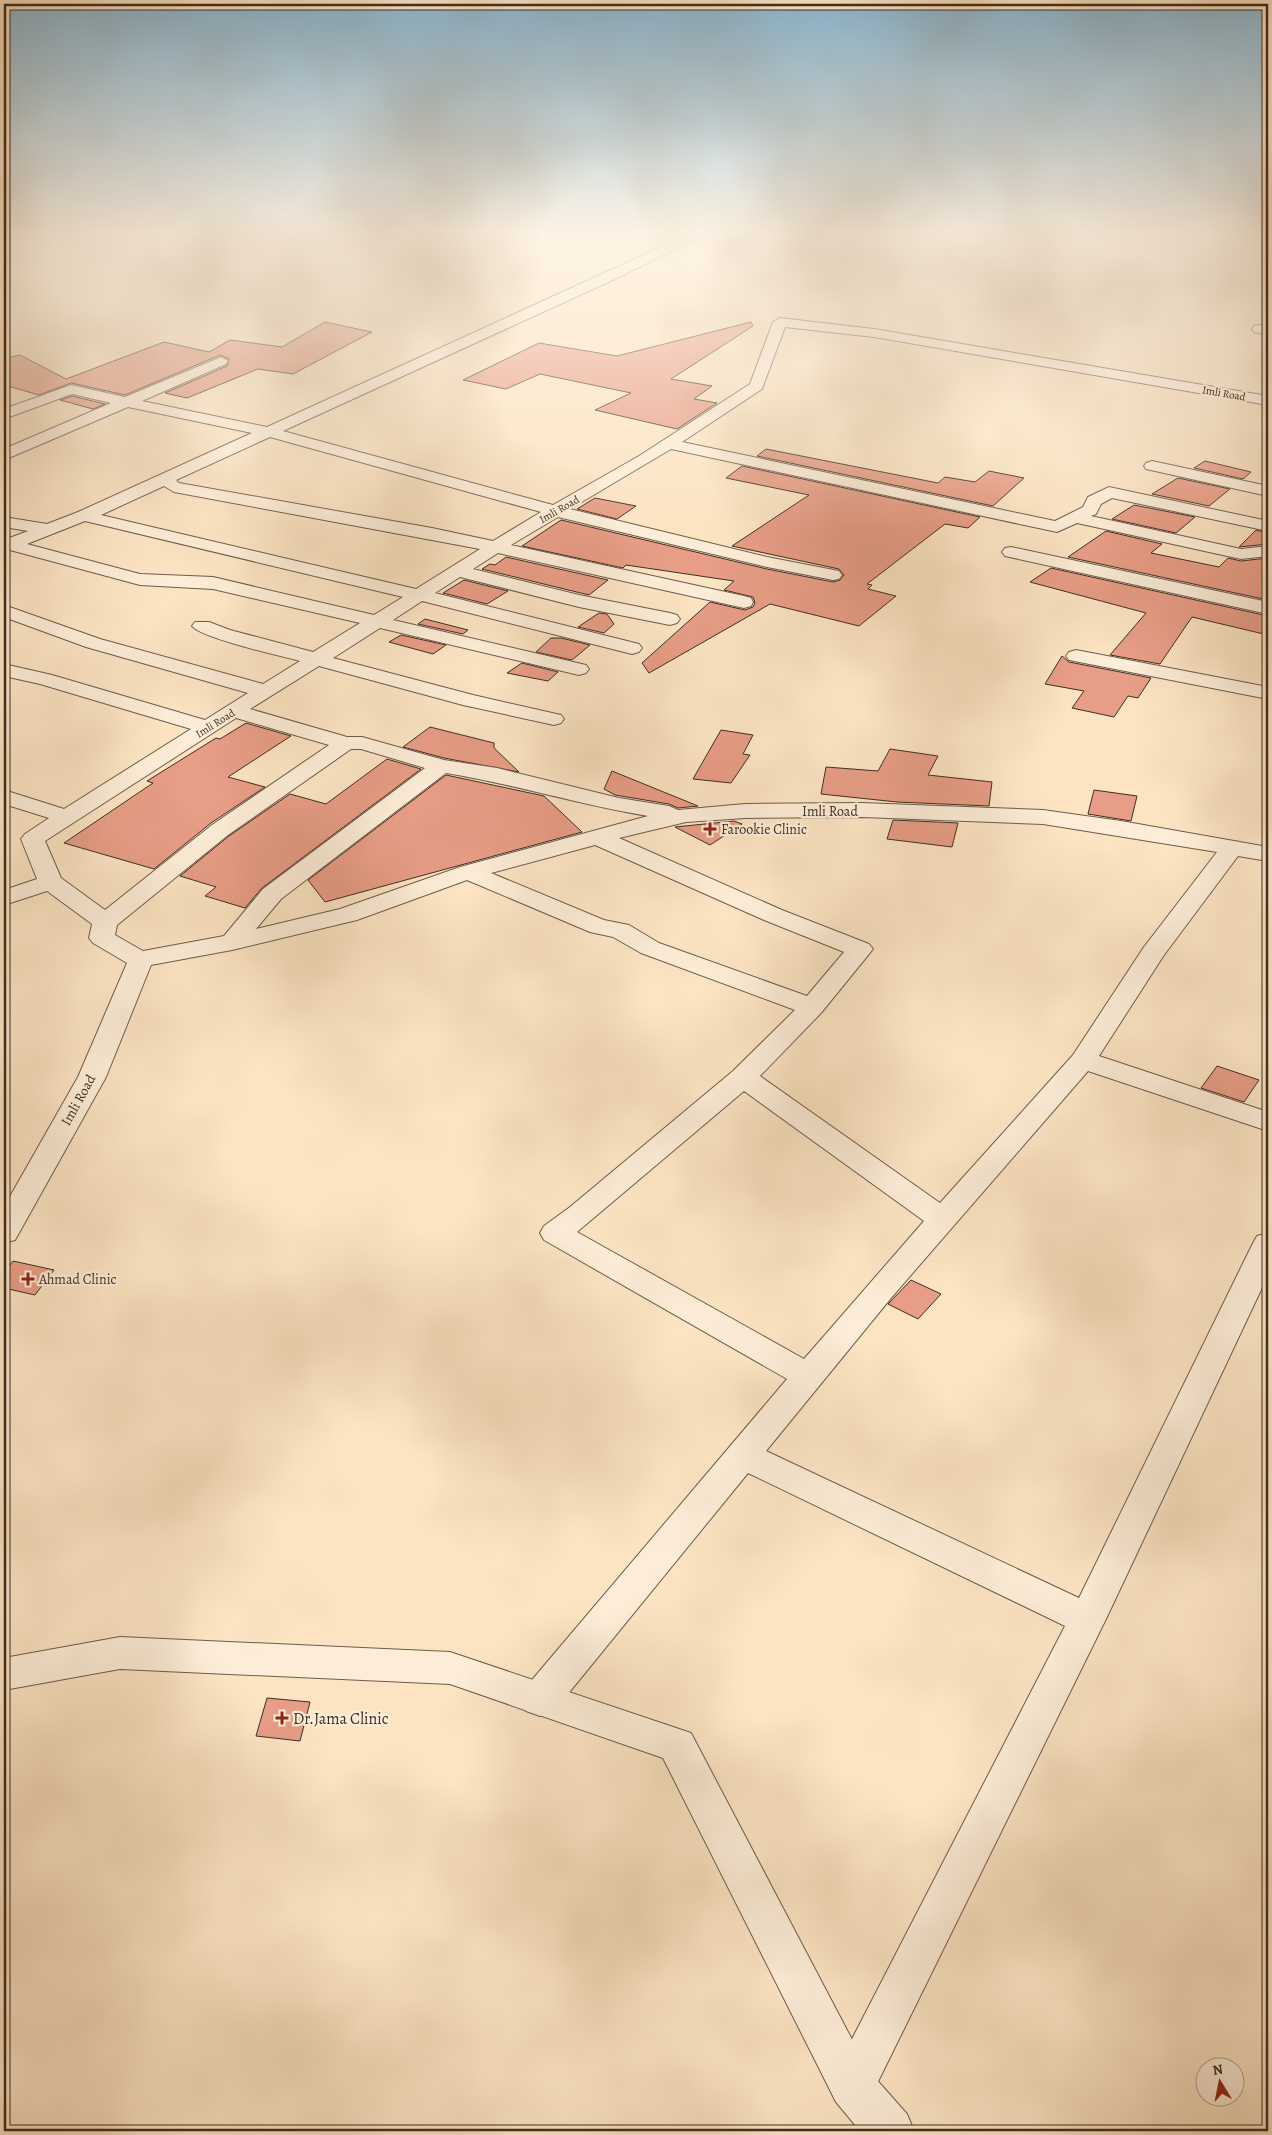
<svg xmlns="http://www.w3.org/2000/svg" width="1272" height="2135" font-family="Alegreya,serif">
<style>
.building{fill:#e89d86;stroke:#3e2e23}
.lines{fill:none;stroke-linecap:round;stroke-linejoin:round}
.minor-casing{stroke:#6e5c4b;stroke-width:2}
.tertiary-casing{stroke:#6e5c4b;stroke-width:2}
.minor{fill:#fdedd8;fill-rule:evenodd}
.tertiary{fill:#fdedd8;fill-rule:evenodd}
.poi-dot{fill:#8f2418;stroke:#fdedd8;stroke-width:2}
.labels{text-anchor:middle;stroke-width:4.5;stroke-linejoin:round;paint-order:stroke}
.far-street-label{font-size:11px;fill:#3e2e23;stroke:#fdedd8}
.street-label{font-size:14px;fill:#3e2e23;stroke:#fdedd8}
.poi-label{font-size:14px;fill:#3e2e23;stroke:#fdedd8;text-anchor:start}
.near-poi-label{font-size:16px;fill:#3e2e23;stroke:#fdedd8;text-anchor:start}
</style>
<rect width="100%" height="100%" fill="#fce4c3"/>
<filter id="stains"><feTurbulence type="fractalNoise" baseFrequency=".004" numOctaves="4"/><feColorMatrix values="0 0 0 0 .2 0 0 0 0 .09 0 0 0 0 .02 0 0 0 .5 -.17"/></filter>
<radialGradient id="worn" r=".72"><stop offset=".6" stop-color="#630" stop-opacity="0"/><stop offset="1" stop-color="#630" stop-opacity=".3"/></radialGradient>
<g class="building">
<path d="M325,322L372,332L293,374L258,369L187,398L165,393L227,366L229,359L220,355L125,395L71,383L39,395L4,385V359L20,355L66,379L164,342L209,352L230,340L282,347Z"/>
<path d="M751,322L753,326L671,379L712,386L694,399L717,403L677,429L595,410L631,393L540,374L506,389L463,380L539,343L617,356Z"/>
<path d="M72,396L105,404L93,409L60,400Z"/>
<path d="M766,449L938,483L945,477L975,482L989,471L1024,478L993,506L757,456Z"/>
<path d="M1205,461L1251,472L1243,479L1194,468Z"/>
<path d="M742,466L980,517L968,528L945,524L867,584L872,585L868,589L896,596L859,626L770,604L649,673L642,663L710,602L745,610L753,607L755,603L753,597L724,590L734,581L626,565L623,568L522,546L561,520L767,569L833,582L840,580L844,575L839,569L732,546L809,495L726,478Z"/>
<path d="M1178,478L1230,489L1209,506L1152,494Z"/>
<path d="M595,498L636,506L617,519L577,509Z"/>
<path d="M1134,505L1195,517L1176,533L1112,519Z"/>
<path d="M1256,530L1268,533V544L1239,547Z"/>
<path d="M1106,531L1162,544L1151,553L1219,567L1228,558L1241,561L1268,558V600L1068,557Z"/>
<path d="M506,557L608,580L589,595L482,569L490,564L495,565Z"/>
<path d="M1051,568L1268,616V635L1192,617L1160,664L1110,655L1146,613L1030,582Z"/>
<path d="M464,580L508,591L487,604L443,593Z"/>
<path d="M599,613L607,614L614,624L604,633L578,627Z"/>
<path d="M425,619L468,630L463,634L418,624Z"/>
<path d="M401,635L446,645L433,654L389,642Z"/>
<path d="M551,638H561L590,645L572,660L536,652Z"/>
<path d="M1062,656L1069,662L1151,678L1138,698L1128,696L1114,717L1072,708L1084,691L1045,684Z"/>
<path d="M522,663L558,672L548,681L507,673Z"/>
<path d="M246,723L291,736L228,777L265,787L211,823L154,869L64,843L153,783L147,781L216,738L220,739Z"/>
<path d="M430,727L494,743V748L519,772L444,758L403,747Z"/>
<path d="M721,730L753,735L743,754L750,755L731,783L693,779Z"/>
<path d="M890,749L938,756L928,775L992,782L989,806L897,802L821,794L826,767L878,771Z"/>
<path d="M387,759L421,769L262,888L245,908L205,896L216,887L180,876L229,836L290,794L326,804Z"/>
<path d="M612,771L698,806L678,808L669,804L615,795L604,789Z"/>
<path d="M446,775L544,796L582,832L325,902L308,880Z"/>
<path d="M1094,790L1137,796L1131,821L1088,814Z"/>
<path d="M893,820L958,823L952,847L887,839Z"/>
<path d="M734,821L742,824L710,845L675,827Z"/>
<path d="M1217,1066L1259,1080L1244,1102L1201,1088Z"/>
<path d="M13,1261L54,1270L35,1295L4,1288V1273Z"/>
<path d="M911,1280L941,1294L918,1319L888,1304Z"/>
<path d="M267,1698L310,1702L300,1741L256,1736Z"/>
</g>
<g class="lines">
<defs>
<g id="minor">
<path d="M696,231H711L615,279L283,431L553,505L639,456L750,384L773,322L780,318L874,329L1268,396V405L874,337L785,327L762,389L682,442L1055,521L1083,507L1088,497L1109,487L1268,521V531L1112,498L1101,504L1096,514L1091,516L1241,549L1268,546V556L1241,559L1077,523L1057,532L671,449L570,509L767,557L839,571L842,575L839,579L833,580L767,567L558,517L511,545L744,596L751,598L753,602L751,606L744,608L498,553L473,569L579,595L670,613L677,615L680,619L677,623L670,625L579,607L460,577L435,593L639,644L642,648L639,652L632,654L422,601L393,620L586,665L589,669L586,673L579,675L380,628L333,658L473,695L561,715L564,719L561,723L554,725L463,705L319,666L250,709L347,737H362L444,760L497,768L619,798L669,806L678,810L745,804L862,803L1043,810L1121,821L1268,847V861L1238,856L1164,955L1099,1056L1268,1112V1131L1088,1071L891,1298L766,1451L1079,1598L1253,1243L1257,1236L1268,1233V1275L1106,1619L868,2102L852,2109L836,2102L829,2086L836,2070L1065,1626L748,1473L554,1711L540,1716L526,1711L520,1699L526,1687L787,1379L544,1240L540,1233L544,1226L570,1207L733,1071L795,1010L641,953L613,937L590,932L467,880L357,920L232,950L151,965L106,1077L19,1233L15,1240L4,1243V1207L78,1077L127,963L93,943L89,938L92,924L47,891L4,905V890L37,879L21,839L25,834L49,818L4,804V790L64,809L191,729L40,684L4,676V664L52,675L205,720L248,693L86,647L4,617V605L100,639L263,684L300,661C281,656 201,638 192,626L195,622H209L230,630L313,652L360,623L213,589L140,585L10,550L4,551V540L28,531L4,527V517L47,524L78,512L252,433L128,407L4,460V449L111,403L72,394L4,419V409L71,385L125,397L221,357L228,361L226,364L142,401L267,427ZM270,437L541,512L493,541L432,528L179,483L176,480ZM164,486L174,492L480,549L416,589L101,515ZM85,521L403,597L374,615L213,577L140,574L27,544ZM236,718L329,745L212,825L105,910L61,878L45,841ZM351,749H361L425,768L263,889L224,936L143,951L115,935L117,925L228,835ZM446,773C514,784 580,805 648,816L460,867L340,909L256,929L281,899ZM862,817L1043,824L1217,852L1144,947L1073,1055L940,1203L760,1076L821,1013L869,954L873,949L869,944L782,910L619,838L686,822L745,818ZM595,845L764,920L844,952L807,996L659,943L629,925L604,920L491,873ZM744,1091L924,1221L804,1359L577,1232Z"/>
<path d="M1259,325L1268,327V335L1254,332L1252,329L1254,326Z"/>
<path d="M1152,461L1268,486V496L1146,469L1144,466L1146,463Z"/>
<path d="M1011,547L1268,602V614L1005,556L1002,552L1005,548Z"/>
<path d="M1076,650L1268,687V699L1069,660L1066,656L1069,652Z"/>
</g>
<path id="tertiary" d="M120,1637L450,1652L691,1733L868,2070L907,2114L914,2131H860L836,2102L663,1758L450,1684L120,1669L4,1690V1658Z"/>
</defs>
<use href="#minor" class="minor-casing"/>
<use href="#tertiary" class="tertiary-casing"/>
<use href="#minor" class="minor"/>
<use href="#tertiary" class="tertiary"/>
</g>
<linearGradient id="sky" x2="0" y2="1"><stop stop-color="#8bb8d3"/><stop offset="0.44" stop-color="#fef3e4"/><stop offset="1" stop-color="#fef3e4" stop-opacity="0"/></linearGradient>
<rect width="1272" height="529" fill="url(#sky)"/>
<g class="poi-dot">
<path d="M707.5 821.5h5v5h5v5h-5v5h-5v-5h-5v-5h5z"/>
<path d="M25.5 1271.5h5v5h5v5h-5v5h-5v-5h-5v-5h5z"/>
<path d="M279.5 1710.5h5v5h5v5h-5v5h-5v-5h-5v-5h5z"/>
</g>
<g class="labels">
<g class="far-street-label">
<text transform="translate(1224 393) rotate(10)" y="4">Imli Road</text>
<text transform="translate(559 509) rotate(-30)" y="4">Imli Road</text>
<text transform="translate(215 723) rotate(-32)" y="4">Imli Road</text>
</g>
<g class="street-label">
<text x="830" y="816">Imli Road</text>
<text transform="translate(78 1100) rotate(-61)" y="5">Imli Road</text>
</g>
<g class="poi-label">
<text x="721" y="834">Farookie Clinic</text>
<text x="39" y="1284">Ahmad Clinic</text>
</g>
<g class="near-poi-label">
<text x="293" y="1724">Dr.Jama Clinic</text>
</g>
</g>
<rect width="1272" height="2135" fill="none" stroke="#fce4c3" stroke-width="20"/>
<rect x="5" y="5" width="1262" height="2125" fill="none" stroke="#3e2e23" stroke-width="2.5"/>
<rect x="10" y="10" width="1252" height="2115" fill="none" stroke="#3e2e23"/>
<g transform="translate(1220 2082) rotate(350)"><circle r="24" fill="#fdedd8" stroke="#b1a190"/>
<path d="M0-4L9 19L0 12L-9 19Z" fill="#8f2418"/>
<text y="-8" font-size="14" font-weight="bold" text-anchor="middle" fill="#3e2e23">N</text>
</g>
<rect width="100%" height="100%" filter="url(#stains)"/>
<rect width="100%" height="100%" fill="url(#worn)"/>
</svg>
